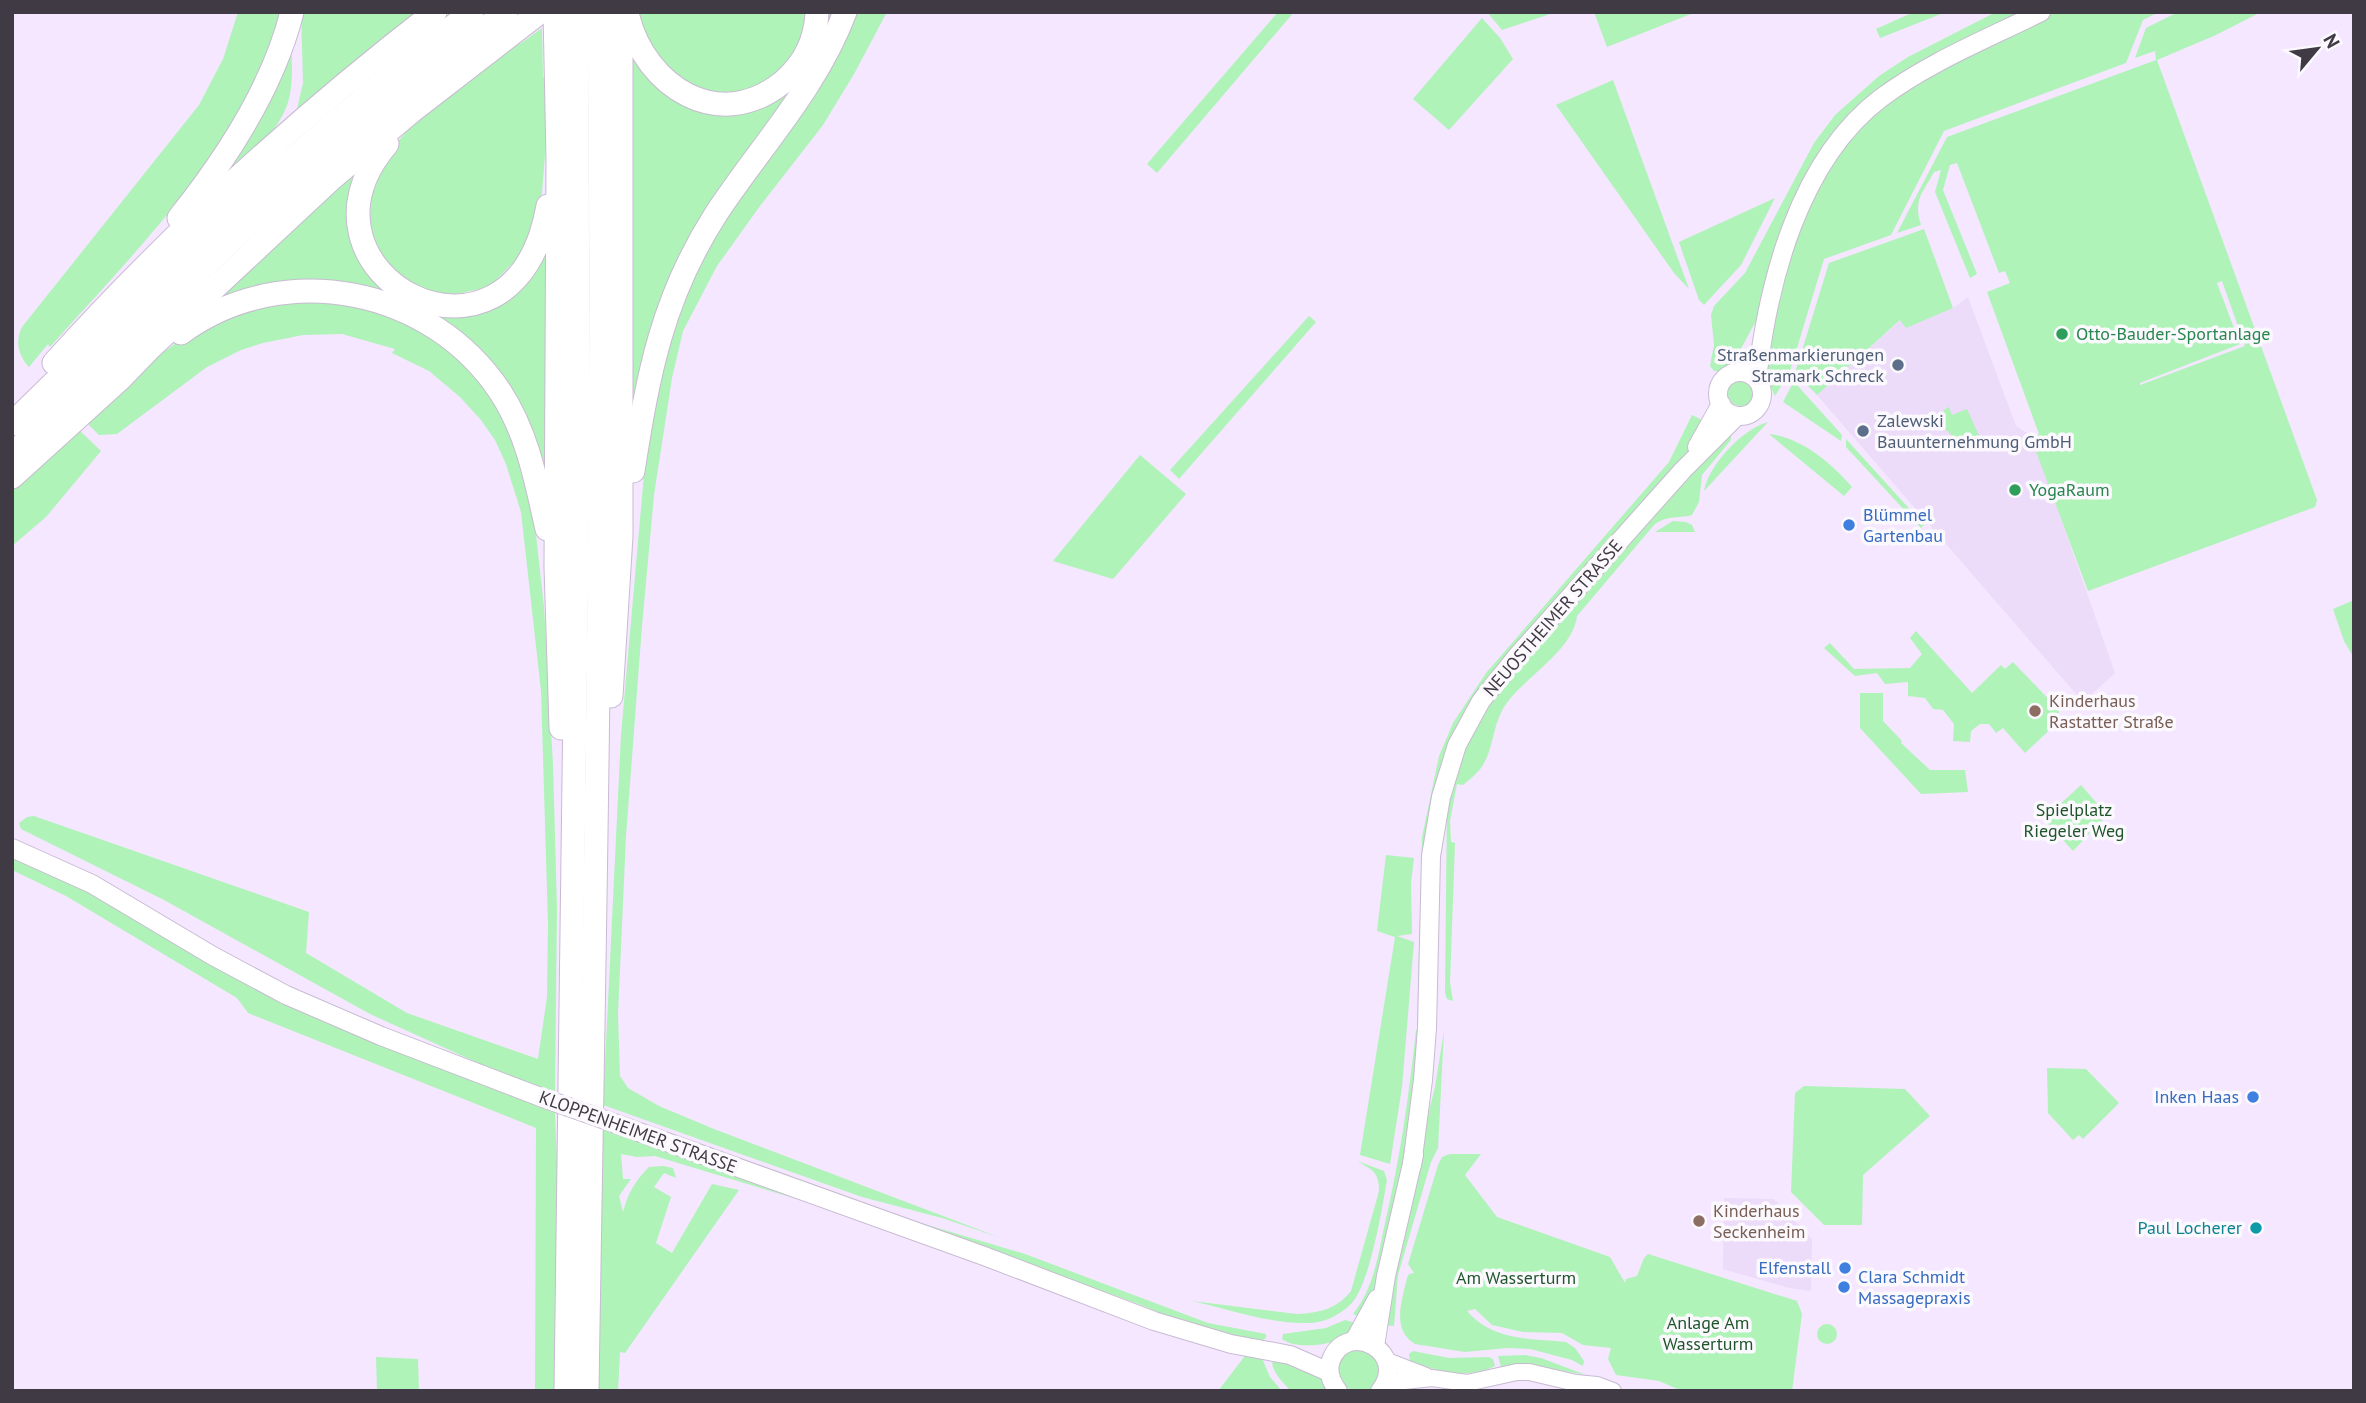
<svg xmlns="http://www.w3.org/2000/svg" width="2366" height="1403" font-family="'PT Sans',sans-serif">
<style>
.built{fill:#ecdbf9}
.green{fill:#aff3b8;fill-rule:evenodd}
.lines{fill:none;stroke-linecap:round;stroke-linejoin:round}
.tertiary-casing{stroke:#c8bbd2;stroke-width:18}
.secondary-casing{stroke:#c8bbd2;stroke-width:20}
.motorway-casing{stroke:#c8bbd2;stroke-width:25}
.tertiary{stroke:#fff;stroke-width:16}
.secondary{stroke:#fff;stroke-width:18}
.motorway{stroke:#fff;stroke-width:23}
.secondary-bridge-casing{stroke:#c8bbd2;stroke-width:20;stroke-linecap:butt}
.secondary-bridge{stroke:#fff;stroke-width:18}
.leisure-dot{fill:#2e9e5b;stroke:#fcf9fe;stroke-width:2.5}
.service-dot{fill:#5c6f8a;stroke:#fcf9fe;stroke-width:2.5}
.shop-dot{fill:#3f7fe0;stroke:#fcf9fe;stroke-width:2.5}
.education-dot{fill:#8d6e63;stroke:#fcf9fe;stroke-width:2.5}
.culture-dot{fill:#0f9aa8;stroke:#fcf9fe;stroke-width:2.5}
.labels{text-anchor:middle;stroke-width:7;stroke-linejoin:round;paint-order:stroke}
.leisure-label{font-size:18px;fill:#27864d;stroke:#fcf9fe;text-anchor:start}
.service-label{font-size:18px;fill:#4e5e75;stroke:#fcf9fe;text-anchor:end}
.shop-label{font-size:18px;fill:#366cbe;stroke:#fcf9fe;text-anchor:start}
.street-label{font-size:18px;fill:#3f3a43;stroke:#fcf9fe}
.education-label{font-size:18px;fill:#785e54;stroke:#fcf9fe;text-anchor:start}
.park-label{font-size:18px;fill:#1f552a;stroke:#fcf9fe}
.culture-label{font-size:18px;fill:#0d838f;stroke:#fcf9fe;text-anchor:end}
</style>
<rect width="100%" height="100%" fill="#f4e7ff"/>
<g class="built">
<path d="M1968,297L2016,426L2032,436L2115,673L2083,702L1817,395L1901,320L1906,327L1953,308Z"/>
<path d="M1724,1198L1774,1199L1812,1239L1811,1291L1789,1288L1723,1269Z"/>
</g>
<g class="green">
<path d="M238,12H280C270,48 258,84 238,116C187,201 116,273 50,347L48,344L29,367C18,355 15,341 22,327L199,105L223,59Z"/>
<path d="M301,12H420L299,112L297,109L303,83Z"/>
<path d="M636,12H807L805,33L791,61L759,87L727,94L698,90L659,63Z"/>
<path d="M822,12H838L757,147L634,401L631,372V45L672,93L775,95Z"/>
<path d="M852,12H887L854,74L823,125L760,206L717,266L683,331L672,378L654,495L642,626L626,836L618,1014L620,1076L628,1088L659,1106L714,1129L1001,1238L942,1218L862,1197L603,1105L621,735L650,406L686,283Z"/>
<path d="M1278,12H1294L1157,173L1147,164Z"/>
<path d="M1487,12H1556L1502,30Z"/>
<path d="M1594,12H1696L1607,47Z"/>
<path d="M1914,12H1946L1880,38L1876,29Z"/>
<path d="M1996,12H2023L1888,82L1858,107L1827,142L1806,177L1791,211L1757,319L1732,365L1721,371H1714L1710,366L1714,345L1711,315L1714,306L1745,273L1814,143L1835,115L1879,76L1908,57Z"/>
<path d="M2050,12H2159L2143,20L2126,63L1944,131L1891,235L1824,259L1790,371L1775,396L1763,371L1768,334L1799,223L1817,184L1854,129L1907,85Z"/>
<path d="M2178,12H2261L2216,35L2157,60L2317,500L2315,507L2088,591L2031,438L2039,434L1987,292L2010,283L2005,271L1999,273L1957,163L1950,165L1943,190L1977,274L1970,278L1935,192L1941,170L1934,172C1922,194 1913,200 1921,225L1897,233L1947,137L2156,60L2155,51L2135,58L2146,28ZM2222,281L2245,346L2140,385V383L2240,344L2217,283Z"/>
<path d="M1482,18L1500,38L1513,59L1449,130L1413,99Z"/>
<path d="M542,28L543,77L548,81V120L542,192L538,218L526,250L489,287L448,296L403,281L377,249L370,226L371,192L392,148L408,130L518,42L520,44Z"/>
<path d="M291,45C292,61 293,78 290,94C283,133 243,159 216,185Z"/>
<path d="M1613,80L1689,289L1674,273L1556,105Z"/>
<path d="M364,163L362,254L462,311L547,240V502L513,400L395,302L221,299L242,274Z"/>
<path d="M1775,198L1741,265L1704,305L1699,300L1679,242Z"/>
<path d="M1924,229L1953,308L1906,328L1900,320L1817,395L1795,373L1829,263Z"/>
<path d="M313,298L395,315L458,355L507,419L532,499L544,607L553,764L557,909L555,1092L498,1072L370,1014L164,900L21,829L19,823L27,817L34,816L309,912L306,953L407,1013L538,1059L547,997L548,924L541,691L521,512L506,464L495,440L481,420L460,397L429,371L392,353L395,349L342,334L303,335L263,343L241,350L207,367L117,434L99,435L87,423C130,380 174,335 232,312C253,304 290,302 313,298Z"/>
<path d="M1309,316L1316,322L1179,479L1170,470Z"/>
<circle cx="1741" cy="393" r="13"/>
<path d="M1792,385H1797L1842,435L1841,441L1783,402Z"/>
<path d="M1949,407L1952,415L1967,409L1980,438L1962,445L1941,425L1944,410Z"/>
<path d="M1692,415L1706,422L1693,445L1446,756L1424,1024H1417L1422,837L1439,756L1453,723L1486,673L1669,462Z"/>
<path d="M1768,422L1704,491C1708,466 1742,429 1768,422Z"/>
<path d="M79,430L101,451L46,517L12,546V485Z"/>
<path d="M1727,432L1731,435V440L1702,475L1699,502L1692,515C1677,519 1667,515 1654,525L1577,616C1573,649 1530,674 1509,700C1492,721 1495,745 1483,765C1478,773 1470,779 1463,785L1457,784L1450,821L1451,842L1455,843L1450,983L1453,1001L1447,999L1445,993L1447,797L1458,760L1495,691Z"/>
<path d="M1769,434C1802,438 1831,463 1852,487L1844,496Z"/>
<path d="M1846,439L1924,525L1921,528L1846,447Z"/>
<path d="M1140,455L1186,494L1113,579L1053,561Z"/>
<path d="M1673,521L1686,522L1692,525L1695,532H1655Z"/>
<path d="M2354,600V658L2344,641L2333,609Z"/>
<path d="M1916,631L1972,693L2001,665L2005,669L2013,662L2059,710L2057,723L2025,753L2003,728L1996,733L1989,724H1980L1971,731L1970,742L1953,741L1954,724L1943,710L1933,709L1925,698L1908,696V682L1885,684L1877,673L1855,676L1824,648L1830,643L1854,669L1910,668L1922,654L1910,638Z"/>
<path d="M1860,693H1883V721L1902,741L1901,743L1930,770H1965L1968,792L1921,794L1860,728Z"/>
<path d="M2081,785L2107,815L2073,851L2044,819Z"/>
<path d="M12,855L38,865L123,910L533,1102V1104L555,1113L558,1186L555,1391H535L536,1128L248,1013L237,998L66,896L12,870Z"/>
<path d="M1386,855L1414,858L1411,883L1412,934L1397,936L1414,942L1402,1087L1390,1164L1360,1155L1395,937L1377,931Z"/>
<path d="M1416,1030H1424L1412,1126L1380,1280L1362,1318L1353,1314C1374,1288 1378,1255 1385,1223C1400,1159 1409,1095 1416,1030Z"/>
<path d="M1444,1031L1438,1148L1431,1162L1398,1275L1394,1326L1385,1325L1416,1165L1435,1087Z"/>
<path d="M2047,1068L2086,1069L2119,1103L2083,1139L2079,1135L2073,1140L2048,1113Z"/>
<path d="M1804,1086L1905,1089L1930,1116L1863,1175L1862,1225H1824L1791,1192L1795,1093Z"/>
<path d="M602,1128L799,1194L797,1199L655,1156L637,1157L621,1154L623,1179H631L619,1196L623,1212C628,1193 635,1181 649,1167L663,1166L673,1168L676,1178L664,1173L654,1187L671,1197L656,1243L672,1253L712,1184L739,1190L625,1353L620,1352L618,1391H599Z"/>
<path d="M1450,1154H1481L1465,1175L1497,1217L1610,1257L1625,1283L1626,1279L1637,1276L1644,1258L1648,1254L1797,1301L1802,1314L1792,1391H1682L1659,1381L1616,1375L1608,1359L1611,1348L1583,1345L1562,1333L1523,1332L1492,1325L1475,1309L1467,1311C1493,1341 1529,1338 1566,1342L1575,1348L1584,1361L1583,1366L1572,1360L1530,1349L1507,1348L1465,1352L1415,1344C1391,1330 1402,1300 1407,1278L1409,1274L1414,1273L1408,1264L1438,1165L1442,1157Z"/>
<path d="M1357,1161L1384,1171L1387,1180C1382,1209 1370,1284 1351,1304C1340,1315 1324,1323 1308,1323C1269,1324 1229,1309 1192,1301L1297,1314C1319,1313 1337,1309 1351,1291L1379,1191C1379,1171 1372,1170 1357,1161Z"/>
<path d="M891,1214L1025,1254L1208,1323L1266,1334V1338L1260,1342L1177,1320L1141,1305Z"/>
<path d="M1345,1320L1358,1324C1354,1329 1351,1334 1345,1337C1331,1345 1296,1350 1282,1339L1283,1334L1326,1328Z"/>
<circle cx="1827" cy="1334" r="10"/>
<path d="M1365,1347L1382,1367C1380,1373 1379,1383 1373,1388C1369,1392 1368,1391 1362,1391C1336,1391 1332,1371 1345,1352Z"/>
<path d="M1413,1351L1449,1358L1489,1357L1493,1359L1495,1366C1467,1380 1437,1371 1410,1361L1409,1354Z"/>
<path d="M1248,1352L1261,1356L1270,1377L1282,1391H1218Z"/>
<path d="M1525,1355L1541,1358L1586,1375L1520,1363L1501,1367L1498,1356Z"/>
<path d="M376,1357L418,1359L419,1391H377Z"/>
<path d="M1278,1358C1299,1365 1321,1367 1329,1391H1291C1283,1383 1274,1374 1272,1363Z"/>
</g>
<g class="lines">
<defs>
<g id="tertiary">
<path d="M1387,1361L1426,1376"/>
<path d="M1386,1383L1432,1378L1467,1383L1517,1372H1529L1576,1383L1597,1385L1613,1391"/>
</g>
<g id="secondary">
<circle cx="1740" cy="394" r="22"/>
<path d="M1757,379C1768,282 1799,160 1881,98C1929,62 1987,39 2041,12"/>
<path d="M1697,447L1721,404"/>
<path d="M12,848L92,884L213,956L286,995L381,1036L543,1098"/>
<path d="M611,1122L984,1256L1154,1321L1231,1344L1290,1355L1329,1372"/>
<path d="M1412,1165L1423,1080L1427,1028L1431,856L1441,797L1457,745L1481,701L1517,656L1683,470L1737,416"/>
<path d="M1354,1341L1377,1299"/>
<path d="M1375,1346L1386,1276L1414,1155"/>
<path d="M1338,1391C1331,1382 1327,1371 1331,1360C1347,1319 1410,1352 1380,1391"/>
</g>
<g id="motorway">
<path d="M555,12L558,159L556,567L561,728"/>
<path d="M628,17C646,87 719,134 783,82C804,64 816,40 817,12"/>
<path d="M387,144C277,274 514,400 548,206"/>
<path d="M179,218C227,158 273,88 292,12"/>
<path d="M181,333C283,258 432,287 501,393C528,435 536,481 547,529"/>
<path d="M54,363C170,234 298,118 435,12"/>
<path d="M12,424C159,279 307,137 472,12"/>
<path d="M12,455C104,364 195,271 292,186C362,126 433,68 506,12"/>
<path d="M633,471C648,375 662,298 716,214C760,147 816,89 845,12"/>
<path d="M12,477L120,379L151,347L330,180L412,111L540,12"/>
<path d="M611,696L621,536V12"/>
<path d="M566,1391L578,474L577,12"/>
<path d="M587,1391C594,931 605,472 599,12"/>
</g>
</defs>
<use href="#tertiary" class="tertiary-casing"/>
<use href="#secondary" class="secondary-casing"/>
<use href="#motorway" class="motorway-casing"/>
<use href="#tertiary" class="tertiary"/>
<use href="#secondary" class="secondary"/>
<use href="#motorway" class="motorway"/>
<defs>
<path id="secondary-bridge" d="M543,1098L611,1122"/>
</defs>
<use href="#secondary-bridge" class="secondary-bridge-casing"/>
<use href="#secondary-bridge" class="secondary-bridge"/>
</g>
<g class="leisure-dot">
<circle cx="2062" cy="334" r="7"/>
<circle cx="2015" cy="490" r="7"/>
</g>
<g class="service-dot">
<circle cx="1898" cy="365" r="7"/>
<circle cx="1863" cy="431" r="7"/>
</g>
<g class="shop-dot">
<circle cx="1849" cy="525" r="7"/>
<circle cx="2253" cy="1097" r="7"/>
<circle cx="1845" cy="1268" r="7"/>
<circle cx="1844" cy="1287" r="7"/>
</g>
<g class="education-dot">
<circle cx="2035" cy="711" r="7"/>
<circle cx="1699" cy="1221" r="7"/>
</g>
<circle class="culture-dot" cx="2256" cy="1228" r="7"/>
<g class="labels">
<g class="leisure-label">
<text x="2076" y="340">Otto-Bauder-Sportanlage</text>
<text x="2029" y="496">YogaRaum</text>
</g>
<g class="service-label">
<text x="1884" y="361">Straßenmarkierungen<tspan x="1884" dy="21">Stramark Schreck</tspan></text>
<text x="1877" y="427" text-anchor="start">Zalewski<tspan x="1877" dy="21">Bauunternehmung GmbH</tspan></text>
</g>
<g class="shop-label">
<text x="1863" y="521">Blümmel<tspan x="1863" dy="21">Gartenbau</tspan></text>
<text x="2239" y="1103" text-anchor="end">Inken Haas</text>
<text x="1831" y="1274" text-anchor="end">Elfenstall</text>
<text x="1858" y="1283">Clara Schmidt<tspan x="1858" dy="21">Massagepraxis</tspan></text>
</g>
<g class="street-label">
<text transform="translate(1553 618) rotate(-49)" y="6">NEUOSTHEIMER STRASSE</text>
<text transform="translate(638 1132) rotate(20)" y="6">KLOPPENHEIMER STRASSE</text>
</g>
<g class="education-label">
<text x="2049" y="707">Kinderhaus<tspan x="2049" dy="21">Rastatter Straße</tspan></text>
<text x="1713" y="1217">Kinderhaus<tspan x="1713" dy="21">Seckenheim</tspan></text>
</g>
<g class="park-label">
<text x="2074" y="816">Spielplatz<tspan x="2074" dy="21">Riegeler Weg</tspan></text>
<text x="1516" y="1284">Am Wasserturm</text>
<text x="1708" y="1329">Anlage Am<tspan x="1708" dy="21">Wasserturm</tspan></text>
</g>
<g class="culture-label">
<text x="2242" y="1234">Paul Locherer</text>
</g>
</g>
<rect width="2366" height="1403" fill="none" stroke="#3f3a43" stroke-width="28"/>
<g transform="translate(2317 49) rotate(61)" stroke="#fcf9fe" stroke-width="5" paint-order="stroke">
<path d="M0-5L12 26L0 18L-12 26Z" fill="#3f3a43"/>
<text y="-10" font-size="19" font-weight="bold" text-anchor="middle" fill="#3f3a43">N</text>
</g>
</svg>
